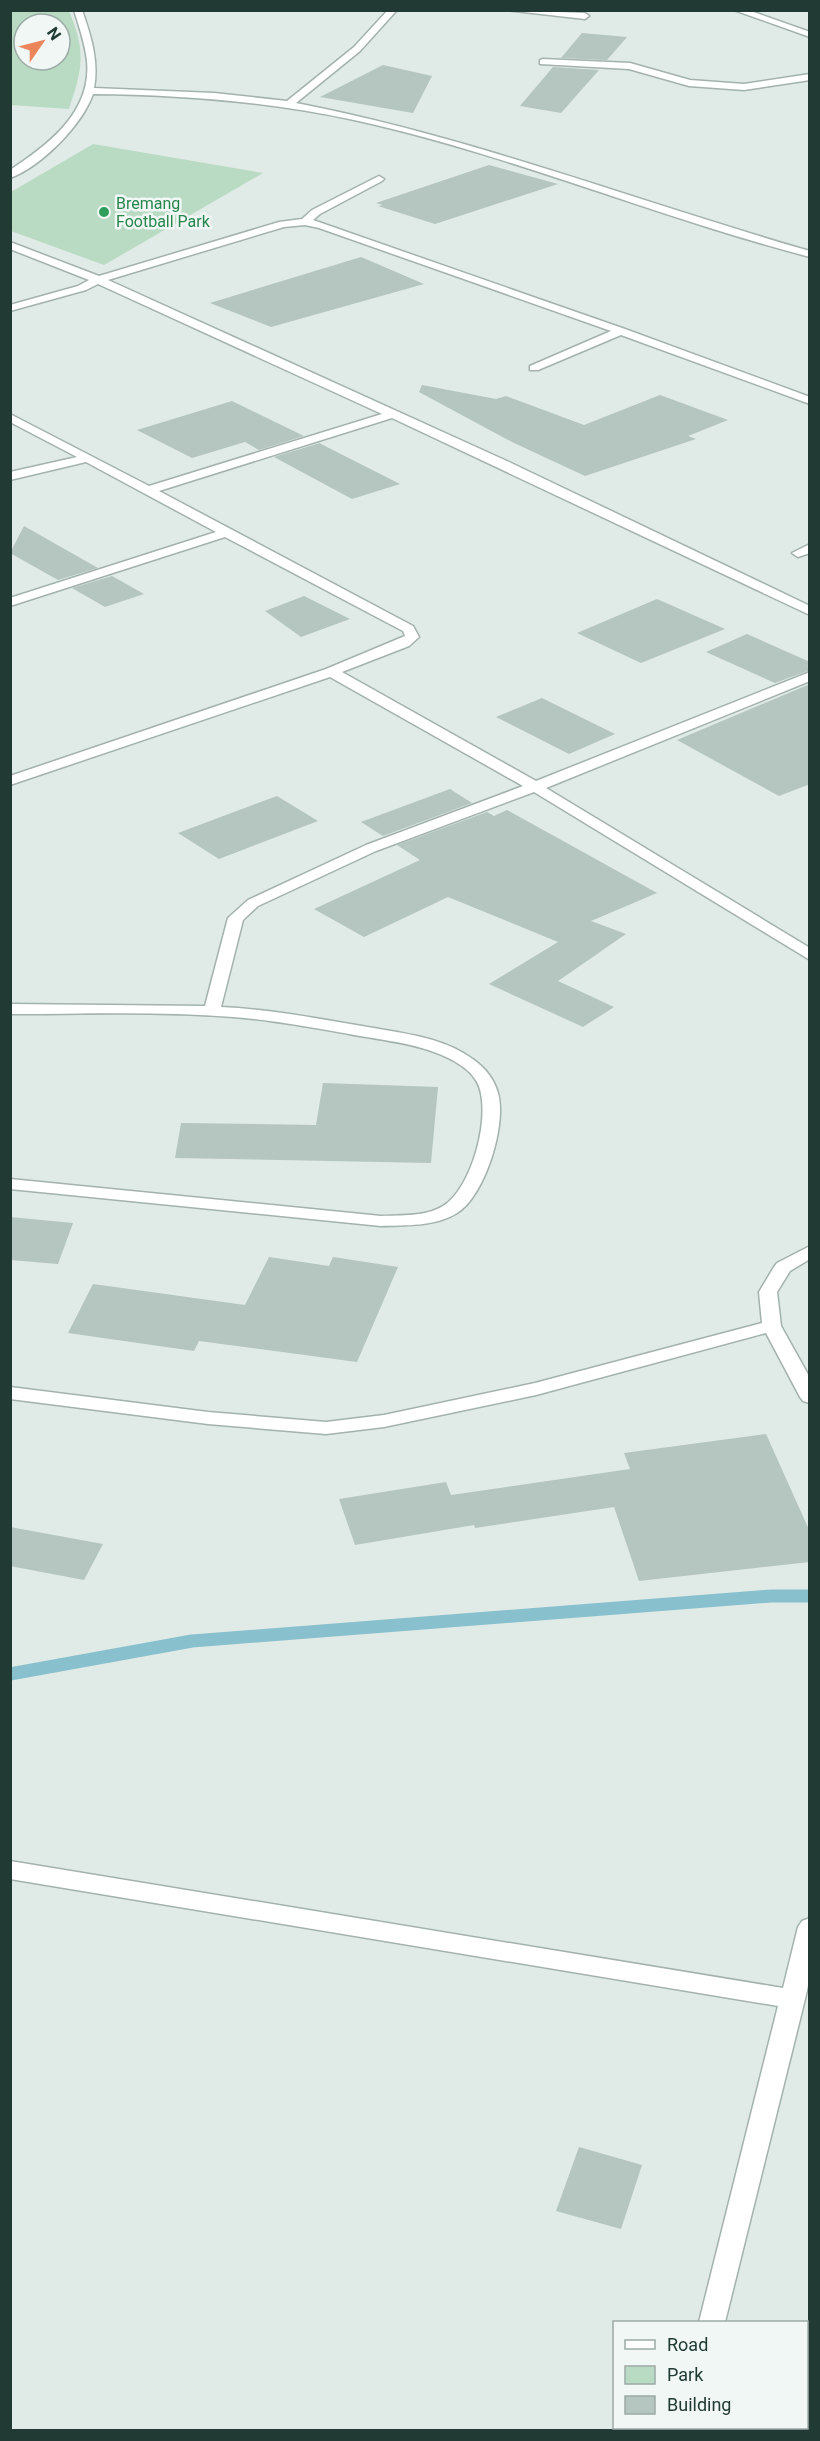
<svg xmlns="http://www.w3.org/2000/svg" width="820" height="2441" font-family="Roboto,sans-serif">
<style>
.green{fill:#b9dbc4;fill-rule:evenodd}
.lines{fill:none;stroke-linecap:round;stroke-linejoin:round}
.stream{stroke:#89c0ce;stroke-width:13}
.building{fill:#b5c5bf}
.minor-casing{stroke:#a3b2ad;stroke-width:3}
.tertiary-casing{stroke:#a3b2ad;stroke-width:3}
.minor{fill:#fff;fill-rule:evenodd}
.tertiary{fill:#fff;fill-rule:evenodd}
.leisure-dot{fill:#2e9e5b;stroke:#f0f7f4;stroke-width:2}
.labels{text-anchor:middle;stroke-width:5;stroke-linejoin:round;paint-order:stroke}
.far-leisure-label{font-size:16px;fill:#27864d;stroke:#f0f7f4;text-anchor:start}
</style>
<rect width="100%" height="100%" fill="#e0eae6"/>
<g class="green">
<path d="M10,11H69C86,51 83,68 69,109L11,105ZM24,24H60V60H24Z"/>
<path d="M93,144L263,173L104,265L11,231V192Z"/>
</g>
<g class="lines">
<path class="stream" d="M10,1674L192,1641L771,1596H810"/>
</g>
<g class="building">
<path d="M582,33L627,37L607,60L561,58Z"/>
<path d="M383,65L432,76L413,113L320,97Z"/>
<path d="M553,67L599,70L561,113L520,106Z"/>
<path d="M489,165L558,184L435,224L378,206L383,205L376,203Z"/>
<path d="M361,257L424,284L271,327L210,303Z"/>
<path d="M422,385L496,399L506,396L584,425L660,395L728,420L688,436L696,439L585,476L512,442L419,392Z"/>
<path d="M232,401L304,436L259,450L245,442L192,458L137,430Z"/>
<path d="M320,443L321,444L400,484L352,499L274,457Z"/>
<path d="M24,526L98,568L58,580L10,553Z"/>
<path d="M112,576L144,594L105,607L72,588Z"/>
<path d="M304,596L350,619L301,637L265,611Z"/>
<path d="M657,599L725,629L641,663L577,633Z"/>
<path d="M747,634L810,662V670L775,683L706,652Z"/>
<path d="M810,684V784L779,796L677,740Z"/>
<path d="M542,698L615,734L569,754L496,717Z"/>
<path d="M450,789L472,803L383,836L361,822Z"/>
<path d="M277,796L318,821L219,859L178,833Z"/>
<path d="M507,810L657,893L591,921L626,934L558,981L614,1007L583,1027L489,984L558,942L448,897L364,937L314,909L420,860L397,845L487,812L494,816Z"/>
<path d="M323,1083L438,1087L431,1163L175,1158L181,1123L316,1125Z"/>
<path d="M10,1217L73,1223L58,1264L10,1260Z"/>
<path d="M269,1257L329,1266L333,1257L398,1267L357,1362L199,1341L194,1351L68,1333L93,1284L245,1305Z"/>
<path d="M766,1434L810,1532V1562L639,1581L614,1507L475,1528L474,1525L355,1545L339,1499L446,1482L451,1495L630,1469L624,1453Z"/>
<path d="M10,1527L103,1544L84,1580L10,1566Z"/>
<path d="M579,2147L642,2165L621,2229L556,2211Z"/>
</g>
<g class="lines">
<defs>
<g id="minor">
<path d="M74,10H82C91,36 99,61 94,88L214,93L287,101L354,47L388,10H397L360,51L296,103C472,137 638,202 810,251V257C656,217 509,154 354,120C267,101 181,95 93,94C82,125 42,166 10,178V170C48,145 92,112 87,61C85,43 79,27 74,10Z"/>
<path d="M506,10L585,13L589,16L585,19Z"/>
<path d="M543,59L630,63L690,80L744,84L810,74V80L744,90L689,86L629,69L540,64V60Z"/>
<path d="M379,176L384,179L382,181L320,214L313,220L625,329L810,397V404L621,335L538,370H530V366L611,331L319,228L305,225L284,227L108,280L509,462L810,606V615L392,418L159,491L413,626L419,637L409,646L342,672L536,781L810,672V681L546,788L810,948V960L534,792L376,851L258,906L243,920L221,1007C268,1009 315,1018 362,1026C400,1033 442,1036 474,1060C485,1068 494,1079 498,1093C507,1124 485,1196 457,1213C435,1227 405,1225 381,1226L10,1189V1179L381,1216C401,1215 425,1217 443,1206C472,1189 493,1112 477,1082C468,1065 442,1054 425,1049C400,1041 374,1039 349,1034C310,1027 272,1020 233,1017C159,1011 84,1014 10,1014V1004L205,1006L228,918L248,900L366,845L523,786L330,677L10,785V776L326,669L405,636L403,631L225,537L10,606V598L216,532L86,462L10,480V472L77,457L10,422V414L149,486L382,414L98,284L86,290L10,311V305L78,286L89,280L10,249V242L99,276L279,222L302,219L312,210Z"/>
<path d="M810,544V553L798,557L792,553Z"/>
<path d="M810,1246V1259L790,1271L777,1292L781,1326L810,1378V1403L803,1401L800,1397L766,1333L536,1395L384,1427L326,1434L208,1424L10,1399V1387L208,1412L326,1422L384,1415L535,1383L762,1323L759,1292L774,1267L777,1263Z"/>
<path d="M10,1861L783,1988L798,1927L802,1921L810,1918V1977L805,1999L725,2322H699L778,2006L10,1879Z"/>
<path d="M672,2428H700L699,2430H671Z"/>
</g>
<path id="tertiary" d="M734,10H748L810,32V37Z"/>
</defs>
<use href="#minor" class="minor-casing"/>
<use href="#tertiary" class="tertiary-casing"/>
<use href="#minor" class="minor"/>
<use href="#tertiary" class="tertiary"/>
</g>
<circle class="leisure-dot" cx="104" cy="212" r="6"/>
<g class="labels">
<g class="far-leisure-label">
<text x="116" y="209">Bremang<tspan x="116" dy="18">Football Park</tspan></text>
</g>
</g>
<rect width="820" height="2441" fill="none" stroke="#213a34" stroke-width="24"/>
<rect x="613" y="2321" width="195" height="108" fill="#f0f7f4" stroke="#9daba7" stroke-width="1.5"/>
<rect x="625" y="2340" width="30" height="9" fill="#ffffff" stroke="#9daba7" stroke-width="1.5"/>
<text x="667" y="2351" font-size="18" fill="#213a34">Road</text>
<rect x="625" y="2366" width="30" height="18" fill="#b9dbc4" stroke="#9daba7" stroke-width="1.5"/>
<text x="667" y="2381" font-size="18" fill="#213a34">Park</text>
<rect x="625" y="2396" width="30" height="18" fill="#b5c5bf" stroke="#9daba7" stroke-width="1.5"/>
<text x="667" y="2411" font-size="18" fill="#213a34">Building</text>
<g transform="translate(42 42) rotate(55)"><circle r="28" fill="#f0f7f4" stroke="#9daba7" stroke-width="1.5"/>
<path d="M0-4.5L10 22L0 15L-10 22Z" fill="#ed855b"/>
<text y="-9" font-size="16" font-weight="bold" text-anchor="middle" fill="#213a34">N</text>
</g>
</svg>
